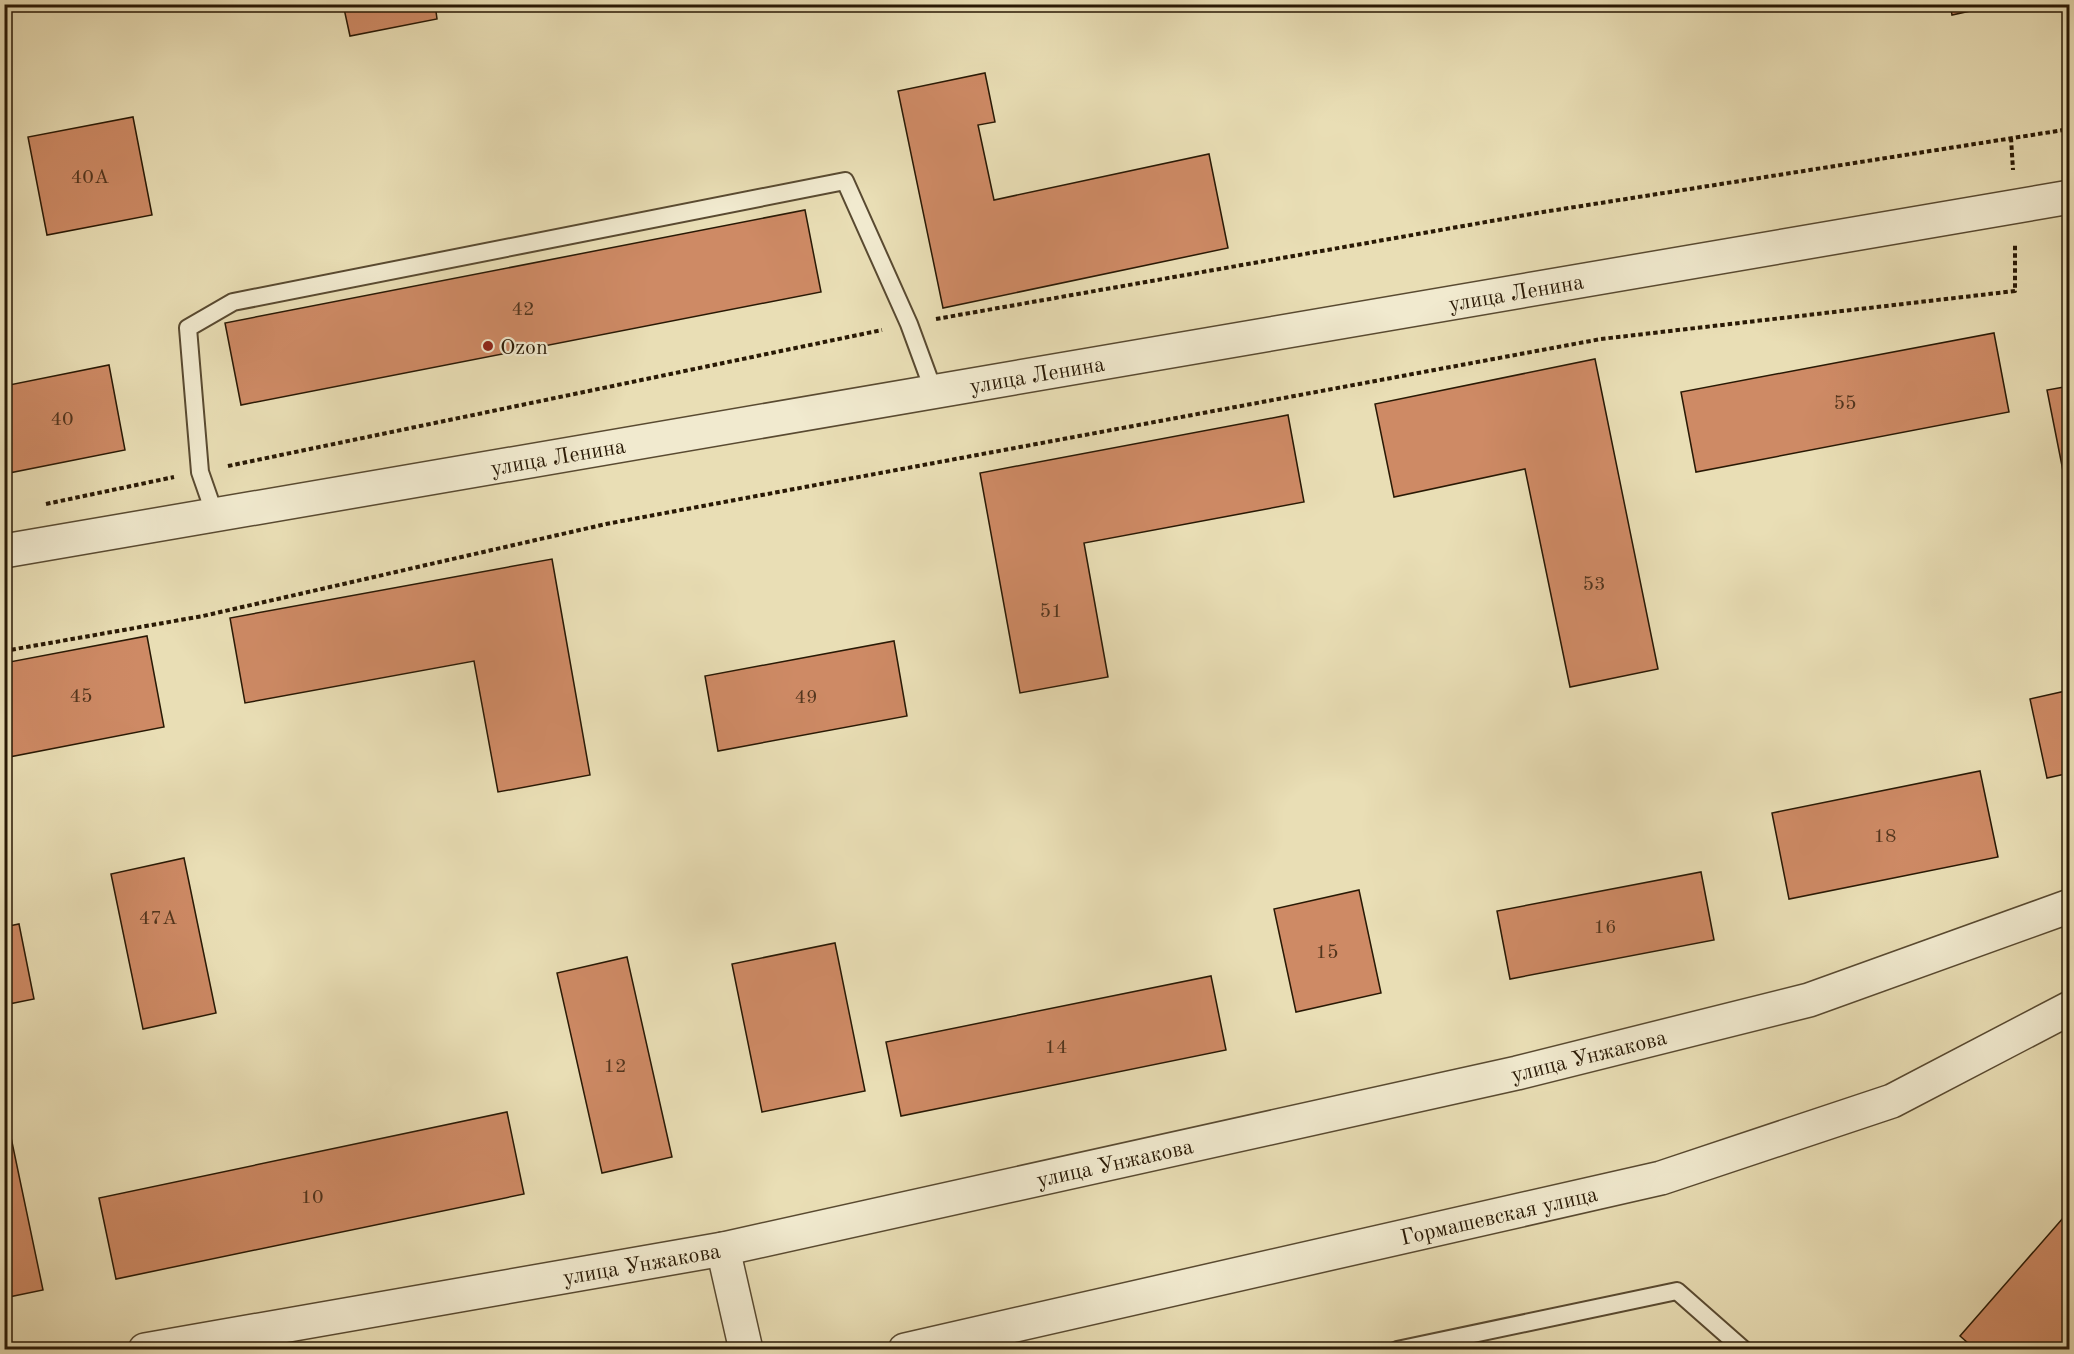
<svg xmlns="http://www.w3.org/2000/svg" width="2074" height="1354" font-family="'Old Standard TT',serif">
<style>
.building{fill:#ce8a65;stroke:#291905;stroke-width:1.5}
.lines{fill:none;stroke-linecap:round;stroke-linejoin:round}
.lane-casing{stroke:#594a31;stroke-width:20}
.street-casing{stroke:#594a31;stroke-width:36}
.path{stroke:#291905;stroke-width:4;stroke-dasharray:4.5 3;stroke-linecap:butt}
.lane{stroke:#f1eacf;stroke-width:16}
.street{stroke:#f1eacf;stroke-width:33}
.poi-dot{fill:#8f2418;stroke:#f1eacf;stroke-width:2}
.labels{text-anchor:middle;stroke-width:4.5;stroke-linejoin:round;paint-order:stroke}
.number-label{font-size:20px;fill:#52351d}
.street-label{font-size:22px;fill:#291905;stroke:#f1eacf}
.poi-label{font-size:22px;fill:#291905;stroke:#f1eacf;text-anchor:start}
</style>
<rect width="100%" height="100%" fill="#e9deb5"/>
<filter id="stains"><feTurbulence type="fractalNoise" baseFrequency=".00333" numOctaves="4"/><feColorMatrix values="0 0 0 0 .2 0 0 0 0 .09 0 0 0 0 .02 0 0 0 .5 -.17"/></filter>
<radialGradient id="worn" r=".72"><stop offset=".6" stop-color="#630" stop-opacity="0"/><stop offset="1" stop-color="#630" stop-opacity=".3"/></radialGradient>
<g class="building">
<path d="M343,4H435L437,19L350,36Z"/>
<path d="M1950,4H2002L1952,15Z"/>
<path d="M985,73L995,122L978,125L994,200L1209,154L1228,248L943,308L898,91Z"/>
<path d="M133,117L152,215L47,235L28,137Z"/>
<path d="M805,210L821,292L241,405L225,323Z"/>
<path d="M1994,333L2009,412L1696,472L1681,392Z"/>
<path d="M1595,359L1658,669L1570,687L1525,469L1394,497L1375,404Z"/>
<path d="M109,365L125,450L4,474V386Z"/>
<path d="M2070,386V480L2065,481L2047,390Z"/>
<path d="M1288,415L1304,502L1084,543L1108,677L1020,693L980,473Z"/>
<path d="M552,559L590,775L498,792L474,661L245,703L230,618Z"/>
<path d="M147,636L164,727L4,758V663Z"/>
<path d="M894,641L907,716L718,751L705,676Z"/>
<path d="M2070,690V773L2047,778L2030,699Z"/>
<path d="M1980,771L1998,857L1789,899L1772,813Z"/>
<path d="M184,858L216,1013L143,1029L111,874Z"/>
<path d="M1701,872L1714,940L1510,979L1497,911Z"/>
<path d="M1359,890L1381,993L1296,1012L1274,909Z"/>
<path d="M19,924L34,999L4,1005V927Z"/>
<path d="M835,943L865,1091L762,1112L732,964Z"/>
<path d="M627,957L672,1157L602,1173L557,973Z"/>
<path d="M1211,976L1226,1050L901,1116L886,1042Z"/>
<path d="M4,1104L43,1290L4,1298Z"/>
<path d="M507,1112L524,1194L116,1279L99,1198Z"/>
<path d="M2070,1210V1350H1976L1960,1336Z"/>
</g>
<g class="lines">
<defs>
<g id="lane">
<path d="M215,515L200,472L188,328L233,302L845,181L909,324L934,392"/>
<path d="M1397,1350L1677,1291L1744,1350"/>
</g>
<g id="street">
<path id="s1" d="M4,551L2070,197"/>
<path d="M723,1249L746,1350"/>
<path id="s2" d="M145,1350L723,1249L1517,1073L1809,1000L2070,906"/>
<path id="s3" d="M905,1350L1661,1178L1892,1101L2070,1008"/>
</g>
</defs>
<use href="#lane" class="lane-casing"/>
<use href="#street" class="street-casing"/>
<g class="path">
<path d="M2011,138L2013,170"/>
<path d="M936,319L1537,213L2070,129"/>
<path d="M228,466L882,330"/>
<path d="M46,504L174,477"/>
<path d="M4,651L203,616L606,524L1601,339L2015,291V244"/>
</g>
<use href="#lane" class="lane"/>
<use href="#street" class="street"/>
</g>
<circle class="poi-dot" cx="488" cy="346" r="6"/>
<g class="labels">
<g class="number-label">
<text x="90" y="183">40А</text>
<text x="523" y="315">42</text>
<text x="1845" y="409">55</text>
<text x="62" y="425">40</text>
<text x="1594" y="590">53</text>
<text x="1051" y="617">51</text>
<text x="81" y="702">45</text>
<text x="806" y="703">49</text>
<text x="1885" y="842">18</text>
<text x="158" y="924">47А</text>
<text x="1605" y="933">16</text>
<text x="1327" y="958">15</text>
<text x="1056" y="1053">14</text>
<text x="615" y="1072">12</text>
<text x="312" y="1203">10</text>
</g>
<g class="street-label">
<text dy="8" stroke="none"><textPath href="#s1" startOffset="1534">улица Ленина</textPath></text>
<text dy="8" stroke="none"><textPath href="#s1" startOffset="1048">улица Ленина</textPath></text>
<text dy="8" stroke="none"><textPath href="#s1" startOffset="562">улица Ленина</textPath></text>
<text dy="8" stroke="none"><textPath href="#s2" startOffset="1474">улица Унжакова</textPath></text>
<text dy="8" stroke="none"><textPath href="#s2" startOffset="988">улица Унжакова</textPath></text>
<text dy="8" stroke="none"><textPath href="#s3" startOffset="609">Гормашевская улица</textPath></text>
<text dy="8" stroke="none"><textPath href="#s2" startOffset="504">улица Унжакова</textPath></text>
</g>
<g class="poi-label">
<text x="500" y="354">Ozon</text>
</g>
</g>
<rect width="2074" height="1354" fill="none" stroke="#e9deb5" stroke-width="24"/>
<rect x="6" y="6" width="2062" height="1342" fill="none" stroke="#291905" stroke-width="3"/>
<rect x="12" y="12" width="2050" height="1330" fill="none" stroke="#291905" stroke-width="1.5"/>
<rect width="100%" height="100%" filter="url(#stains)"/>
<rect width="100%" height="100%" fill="url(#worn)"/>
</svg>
